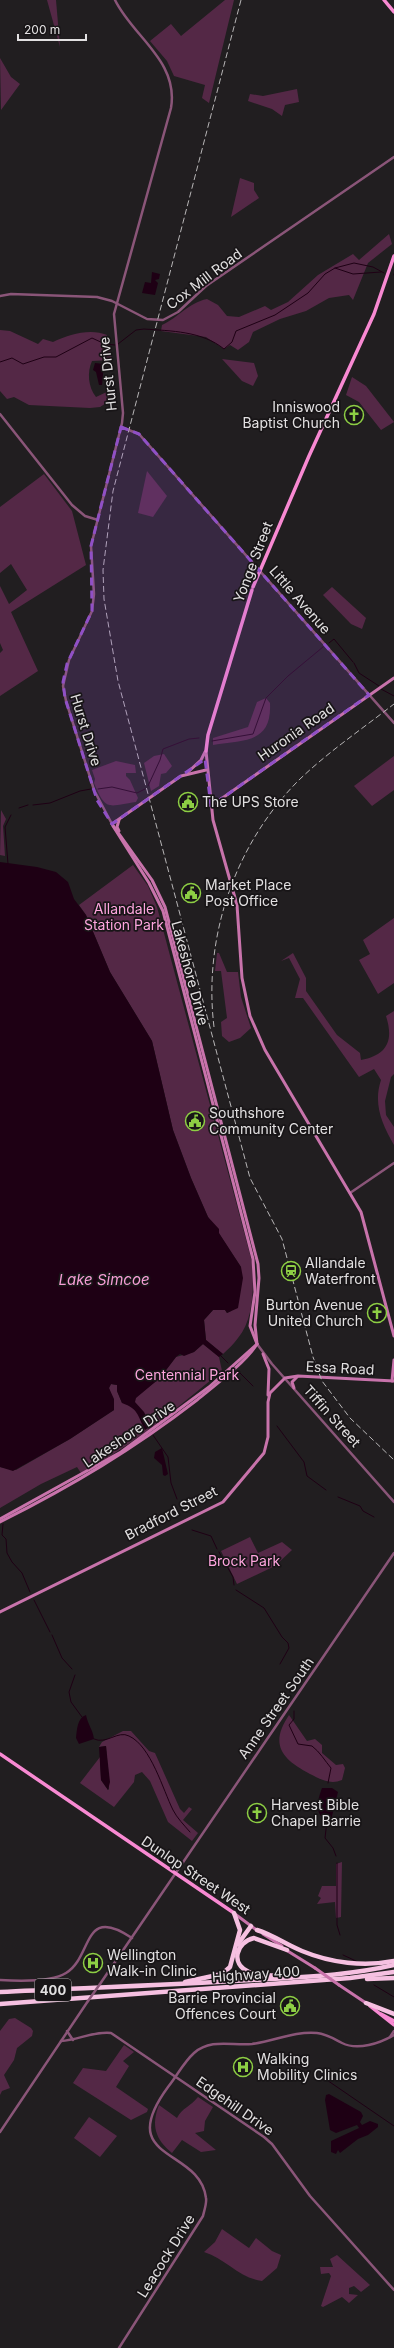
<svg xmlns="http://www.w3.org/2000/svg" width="394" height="2348" font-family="Inter,sans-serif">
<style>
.green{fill:#542846}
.water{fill:#1e0014}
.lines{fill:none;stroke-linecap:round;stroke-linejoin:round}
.stream{stroke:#1e0014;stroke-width:1}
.tertiary{stroke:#8a5578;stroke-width:2.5}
.secondary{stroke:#c873ab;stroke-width:3}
.primary{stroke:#f889d2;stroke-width:3.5}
.motorway{stroke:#f6c0e1;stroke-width:4.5}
.rail{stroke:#b8b6b7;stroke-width:1;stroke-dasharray:6 3;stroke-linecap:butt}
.tertiary-bridge{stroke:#8a5578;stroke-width:2.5}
.secondary-bridge{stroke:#c873ab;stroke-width:3}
.marked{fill:#9050c6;fill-opacity:0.2;stroke:#9050c6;stroke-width:3;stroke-dasharray:8 5;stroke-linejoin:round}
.labels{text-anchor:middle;stroke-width:3.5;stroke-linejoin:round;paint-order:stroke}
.shield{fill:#181517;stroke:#a5a3a4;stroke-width:1}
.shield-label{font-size:13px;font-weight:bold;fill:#e2e0e1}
.street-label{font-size:14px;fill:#e2e0e1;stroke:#181517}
.poi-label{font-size:14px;fill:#e2e0e1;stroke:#181517;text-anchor:start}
.park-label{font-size:14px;fill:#fea5de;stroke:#181517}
.water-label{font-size:15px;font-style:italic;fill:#f59dd6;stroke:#181517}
</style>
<rect width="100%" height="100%" fill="#211e20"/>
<g class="green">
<path d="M47,0H56L60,47Z"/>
<path d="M225,0H234L209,103L202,98L205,85L174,76L167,61L150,41L171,24L181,36Z"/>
<path d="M0,58L11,77L20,84L1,110Z"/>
<path d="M297,89L299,102L285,105L282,116L272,109L248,101L250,94L263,96Z"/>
<path d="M240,178L254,183V190L259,198L231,217Z"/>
<path d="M389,234L392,244L368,263L353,300L349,295L329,298L306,311L280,319L253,332L249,342L238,350L230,345L224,349L206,337L161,331L162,325C179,317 188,303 207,299L218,305L227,316L239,317L265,306L271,310L288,302L318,275L353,254L359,260Z"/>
<path d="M0,330L10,331L38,344L43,339L53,342C69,334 91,328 107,335L112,360L92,361C87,372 88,387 96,397L111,390L117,396L100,407L90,408L29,405L14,397L7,399L0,391Z"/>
<path d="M222,359L254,363L258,376L253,386L242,381Z"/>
<path d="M352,377L366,386L394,422L381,430L359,402L346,395Z"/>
<path d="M147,471L167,496L153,517L138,513Z"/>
<path d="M44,474L72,511L86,565L11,612L38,671L0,696V653L3,650L0,643V586L9,604L27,590L11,564L0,573V507Z"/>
<path d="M332,587L366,618L362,629L351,624L323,595Z"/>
<path d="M266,698L270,703C272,743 245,740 213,745V738L248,727L257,702Z"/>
<path d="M164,754L172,766L166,773L161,774L159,786L151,791L144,763L154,756Z"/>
<path d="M394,756V790L372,806L354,786Z"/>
<path d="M116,761L135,765L136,773H126V776L130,780L138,798L136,802C108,806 106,812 94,783L95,779L92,770Z"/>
<path d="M1,810L6,819L3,826L5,856L0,855Z"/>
<path d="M133,865L148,886L157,907L252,1262C254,1286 254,1319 238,1338C234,1344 228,1349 223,1354L206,1340L204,1320L213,1310H225L227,1313L231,1311L241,1267L208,1217L191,1178L173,1130L152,1041L110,972L86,915L79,905Z"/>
<path d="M394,918V983L378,994L359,960L370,954L363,940Z"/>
<path d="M217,953H219L227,972H238L241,997L251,1028L240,1038L229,1042L222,1036L221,1022L227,1018L221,971H215Z"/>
<path d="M293,953L306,978V991L337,1035L360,1053L361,1060C387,1055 394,1041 386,1016L394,1011V1074L391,1077L385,1101L386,1115L394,1127V1145C382,1124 373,1104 381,1080L374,1069L359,1077L303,998H295L300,979L289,958L281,961Z"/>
<path d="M203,1344L219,1357L222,1371C178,1407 132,1446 81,1473L77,1467L41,1484L0,1508V1467L16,1470L70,1439L114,1410L109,1388L111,1384L117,1385V1391L122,1403L138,1395L160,1378L176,1357L194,1352Z"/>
<path d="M250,1537L258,1553L282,1542L292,1550L275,1566L237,1584L221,1551Z"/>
<path d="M289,1715L307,1741L315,1739L322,1745V1753L336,1765L343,1764L345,1768L342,1780C330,1785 320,1779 310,1774C282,1759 269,1745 289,1715Z"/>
<path d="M123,1731H131L149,1751L155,1753L180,1809L184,1813L189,1807L192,1809L183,1820L198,1833L192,1841L168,1822L150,1781L142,1772L135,1775L134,1782L114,1807L80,1783L100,1757L101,1780L108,1790L109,1789L106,1746L99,1747L102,1742Z"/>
<path d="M342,1862L341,1917L336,1918L335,1902L317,1904L321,1898L318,1896L322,1886H336V1864Z"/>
<path d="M15,2018L31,2028L33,2031L32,2036L17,2048L14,2060L4,2075L10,2088L2,2091L0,2095V2031L9,2019Z"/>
<path d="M124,2045L134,2052L123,2061L129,2066L116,2087L148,2109L147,2112L131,2120L73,2083L83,2068L106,2071Z"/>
<path d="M198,2097L213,2107L205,2121L204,2131L195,2133L216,2150L201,2152L182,2140L172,2153C155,2139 151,2125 159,2105L177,2118C182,2108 191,2106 198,2097Z"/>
<path d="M89,2117L117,2136L100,2157L74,2138Z"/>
<path d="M222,2229L249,2248L256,2238L272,2251L281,2255L277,2268L262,2281C239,2278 226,2259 204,2252L215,2242Z"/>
<path d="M337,2255L370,2285L361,2292L354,2286L349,2288V2294L358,2295L349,2303L342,2297L323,2307L321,2306L331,2276L329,2273L321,2274L320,2267H333L330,2259Z"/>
</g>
<g class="water">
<path d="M152,272L160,274L159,279L155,280L158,283L155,295L142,293L145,282L151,283Z"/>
<path d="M95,363L104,364L102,385H99L96,372L93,370Z"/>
<path d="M0,862L37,867L56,872L68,882L74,899L86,915L110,972L152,1041L173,1130L191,1178L208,1217L219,1229V1233L241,1267L243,1278L238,1308L227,1313L225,1310H213L204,1320L206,1340L223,1354L219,1357L203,1344L194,1352L184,1356L180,1354L176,1357L160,1378L136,1398L135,1402L144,1412L151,1426L145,1430C137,1415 139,1409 122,1403L117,1391V1385L111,1384L109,1388L114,1399V1410L70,1439L13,1471L0,1467Z"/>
<path d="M162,1448L168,1474L165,1476L163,1475L162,1465L154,1458L155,1452Z"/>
<path d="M86,1715C88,1725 93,1730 94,1739L79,1744L76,1738C77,1730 77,1718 86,1715Z"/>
<path d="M106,1746L110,1782L108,1790L101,1780L99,1747Z"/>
<path d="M322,1788H332L338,1792L331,1820L327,1822C314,1813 317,1802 322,1788Z"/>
<path d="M329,2094L361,2112L363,2116L360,2122L362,2125L370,2121L378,2124V2127L368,2135L358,2139L340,2153L338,2150L336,2154L331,2152V2141L359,2128L357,2125L336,2133L330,2130L325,2100L326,2095Z"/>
</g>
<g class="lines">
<g class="stream">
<path d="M335,268L353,274L381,272"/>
<path d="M394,274V275"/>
<path d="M118,344L136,330L144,329C171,331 202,331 224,349L232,342L236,331L275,315L308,293L325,274L335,268L354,263L373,267L384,273"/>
<path d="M0,362L12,358L23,364L44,357H56L92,338L105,344L115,345"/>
<path d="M329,643L334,639L353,662"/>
<path d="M354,663L359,673L379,686"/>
<path d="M381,689L394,696"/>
<path d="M212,741L253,734L266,698L288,676L323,647"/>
<path d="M148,786L160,760L163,749L189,739L199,738"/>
<path d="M98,789L112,787L137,793L145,789"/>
<path d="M33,805L50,803L80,791L91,789"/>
<path d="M19,808L28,805"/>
<path d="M8,864L5,827L11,815"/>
<path d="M220,1355L228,1363"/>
<path d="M238,1371L253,1386"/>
<path d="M277,1426L304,1462L307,1476L326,1490"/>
<path d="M153,1435L168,1457L171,1483L177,1499"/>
<path d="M338,1497L360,1506L363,1511L374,1517"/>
<path d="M3,1524L2,1535L6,1539L7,1553L12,1562L22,1573L30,1592"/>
<path d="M192,1530L211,1536L217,1549"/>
<path d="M219,1552L233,1577L234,1585"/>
<path d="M236,1590L264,1608L282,1637L288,1643L289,1648L280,1664"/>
<path d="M34,1600L50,1632"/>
<path d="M52,1635L62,1658L72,1669"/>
<path d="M75,1675L69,1692L71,1702L82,1717"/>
<path d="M294,1711V1719L289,1725L298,1744L312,1746C320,1752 325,1761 331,1768L328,1783"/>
<path d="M94,1739C106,1745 118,1730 129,1736C151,1746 163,1790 173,1810C177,1818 184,1825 190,1832"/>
<path d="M327,1821L325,1838L333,1848L336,1856"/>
<path d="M337,1863V1925L340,1935"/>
<path d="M343,1955L356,1961"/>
<path d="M374,1985L394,1997"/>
<path d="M321,2076L394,2126"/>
</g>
<g class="tertiary">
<path d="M0,296L11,294L97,297L112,301L147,319L163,320L178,312L206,286L394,157"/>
<path d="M0,414L72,505L85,516L98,520"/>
<path d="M121,427L139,434L394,723"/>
<path d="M112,824L94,790L66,701L63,686L69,660L92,611L94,594L91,546L122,423L123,413L114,314L171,108C179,61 133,37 115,0"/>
<path d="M350,1193L394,1163"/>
<path d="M257,1344L272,1364L394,1502"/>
<path d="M0,1980C17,1981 52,1982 66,1973C93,1957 82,1904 132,1938"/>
<path d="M100,1984L394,1553"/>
<path d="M67,2031L73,2040"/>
<path d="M390,2037L394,2031"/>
<path d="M61,2041C78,2040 94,2031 111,2033L264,2137L272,2144L310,2196L394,2290"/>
<path d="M0,2132L88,2001"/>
<path d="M119,2348L203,2216C204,2211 207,2203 206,2198C200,2147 113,2162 168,2087C177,2076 183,2063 194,2053C211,2038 232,2046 252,2044C275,2041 294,2031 317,2033C327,2034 334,2039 342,2043C358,2051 380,2043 394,2035"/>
</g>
<g class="secondary">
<path d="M206,751L213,820L237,905L242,978L250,1016L265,1050L361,1212L394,1336"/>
<path d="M187,773L201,760L205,752"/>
<path d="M211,806L394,678"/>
<path d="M119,820L117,827L119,831"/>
<path d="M112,824L181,776L206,770"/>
<path d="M113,826L149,883L163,911L253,1259L255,1292L250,1326L257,1344"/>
<path d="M263,1354L269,1369L268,1395"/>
<path d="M392,1381L394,1360"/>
<path d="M294,1388L292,1382L297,1377"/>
<path d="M0,1519L121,1452L209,1387L257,1344"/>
<path d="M0,1522C73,1485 132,1450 197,1400C214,1386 246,1362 257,1344L255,1325L259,1278L258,1264L165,907L152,880L112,824"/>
<path d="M0,1612L223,1502L264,1453L268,1437V1402L270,1393L285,1378L298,1376L394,1381"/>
<path d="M235,1914L258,1931"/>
<path d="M263,1934L282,1946"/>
<path d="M286,1950L315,1968"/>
<path d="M339,1985L366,2003"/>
</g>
<g class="primary">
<path d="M384,0L394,12"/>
<path d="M253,587L309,456L374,314L394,256"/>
<path d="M206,751L208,735L252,590"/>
<path d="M0,1754L234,1913"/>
<path d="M370,2006L394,2025"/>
<path d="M381,2014L394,2021"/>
</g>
<g class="motorway">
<path d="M257,1930C273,1935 287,1945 302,1951C331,1963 364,1967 394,1961"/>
<path d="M238,1944L251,1926"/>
<path d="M281,1976C271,1975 258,1976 249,1972C230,1964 236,1942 254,1938L287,1950"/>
<path d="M367,1979L394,1978"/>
<path d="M185,1982L222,1974L230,1967L240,1930L234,1913"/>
<path d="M0,1992C84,1988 168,1985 252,1980C300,1977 347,1976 394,1965"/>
<path d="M366,2003L394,2014"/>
<path d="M0,2004L350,1978L394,1972"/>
</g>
<g class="rail">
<path d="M241,0L113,491L103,570L104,599L118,681L250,1178L282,1239L313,1357L322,1381L350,1418L394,1460"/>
<path d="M214,1027C203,937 235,844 299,780C328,752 362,729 394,704"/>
</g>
<path class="tertiary-bridge" d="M88,2001L100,1984"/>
<path class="secondary-bridge" d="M315,1968L339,1985"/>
</g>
<path class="marked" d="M121,427L139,434L369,695L211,806L205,759L112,824L97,800L65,698L63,682L67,664L92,611L91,546Z"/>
<defs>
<symbol id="church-ring" viewBox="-11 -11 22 22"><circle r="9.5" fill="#181517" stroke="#8dce44" stroke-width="1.5"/><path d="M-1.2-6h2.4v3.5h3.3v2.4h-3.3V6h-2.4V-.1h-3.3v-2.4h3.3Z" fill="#8dce44"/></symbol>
<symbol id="civic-ring" viewBox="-11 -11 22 22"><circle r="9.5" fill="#181517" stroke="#8dce44" stroke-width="1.5"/><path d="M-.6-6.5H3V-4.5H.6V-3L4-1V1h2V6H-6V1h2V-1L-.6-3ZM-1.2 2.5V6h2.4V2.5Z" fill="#8dce44"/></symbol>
<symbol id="station-ring" viewBox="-11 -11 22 22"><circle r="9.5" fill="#181517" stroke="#8dce44" stroke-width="1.5"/><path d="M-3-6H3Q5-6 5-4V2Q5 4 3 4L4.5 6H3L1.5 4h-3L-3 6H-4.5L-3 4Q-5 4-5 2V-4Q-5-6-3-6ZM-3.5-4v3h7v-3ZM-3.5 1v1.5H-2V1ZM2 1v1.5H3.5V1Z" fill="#8dce44"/></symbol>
<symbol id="hospital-ring" viewBox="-11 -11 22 22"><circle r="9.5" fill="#181517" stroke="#8dce44" stroke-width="1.5"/><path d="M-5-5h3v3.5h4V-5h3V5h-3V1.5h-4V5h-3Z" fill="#8dce44"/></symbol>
</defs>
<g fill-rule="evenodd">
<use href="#church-ring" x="343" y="404" width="22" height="22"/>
<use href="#civic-ring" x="177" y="791" width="22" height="22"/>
<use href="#civic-ring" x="180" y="882" width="22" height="22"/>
<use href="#civic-ring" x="184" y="1110" width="22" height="22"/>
<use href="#station-ring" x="280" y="1260" width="22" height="22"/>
<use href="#church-ring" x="366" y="1302" width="22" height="22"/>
<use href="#church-ring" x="246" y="1802" width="22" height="22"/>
<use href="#hospital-ring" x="82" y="1952" width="22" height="22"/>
<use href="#civic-ring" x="279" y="1995" width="22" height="22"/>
<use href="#hospital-ring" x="232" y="2056" width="22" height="22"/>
</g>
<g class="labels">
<rect class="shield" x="35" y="1979" width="36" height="22" rx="3"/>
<g class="shield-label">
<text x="53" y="1995">400</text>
</g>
<g class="street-label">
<text transform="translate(204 279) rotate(-37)" y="5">Cox Mill Road</text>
<text transform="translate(108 374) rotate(-96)" y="5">Hurst Drive</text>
<text transform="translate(253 562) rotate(-69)" y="5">Yonge Street</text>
<text transform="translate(300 600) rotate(49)" y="5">Little Avenue</text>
<text transform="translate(86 730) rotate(73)" y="5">Hurst Drive</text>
<text transform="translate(296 732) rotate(-35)" y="5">Huronia Road</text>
<text transform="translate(190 973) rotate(75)" y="5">Lakeshore Drive</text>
<text transform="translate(340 1368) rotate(3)" y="5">Essa Road</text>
<text transform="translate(332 1416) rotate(48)" y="5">Tiffin Street</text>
<text transform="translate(129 1434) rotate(-34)" y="5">Lakeshore Drive</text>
<text transform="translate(171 1513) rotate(-27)" y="5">Bradford Street</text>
<text transform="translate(276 1708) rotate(-55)" y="5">Anne Street South</text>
<text transform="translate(196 1875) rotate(34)" y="5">Dunlop Street West</text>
<text transform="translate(256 1974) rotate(-4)" y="5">Highway 400</text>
<text transform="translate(235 2106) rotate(35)" y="5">Edgehill Drive</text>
<text transform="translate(166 2256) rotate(-58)" y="5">Leacock Drive</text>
</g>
<g class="poi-label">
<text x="340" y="412" text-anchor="end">Inniswood<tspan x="340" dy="16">Baptist Church</tspan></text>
<text x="202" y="807">The UPS Store</text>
<text x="205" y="890">Market Place<tspan x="205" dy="16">Post Office</tspan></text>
<text x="209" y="1118">Southshore<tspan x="209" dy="16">Community Center</tspan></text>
<text x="305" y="1268">Allandale<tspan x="305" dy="16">Waterfront</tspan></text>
<text x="363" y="1310" text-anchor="end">Burton Avenue<tspan x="363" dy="16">United Church</tspan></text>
<text x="271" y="1810">Harvest Bible<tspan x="271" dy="16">Chapel Barrie</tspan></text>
<text x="107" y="1960">Wellington<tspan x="107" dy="16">Walk-in Clinic</tspan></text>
<text x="276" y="2003" text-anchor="end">Barrie Provincial<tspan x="276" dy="16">Offences Court</tspan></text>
<text x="257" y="2064">Walking<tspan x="257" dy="16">Mobility Clinics</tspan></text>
</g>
<g class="park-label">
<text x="124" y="914">Allandale<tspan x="124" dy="16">Station Park</tspan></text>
<text x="187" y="1380">Centennial Park</text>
<text x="244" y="1566">Brock Park</text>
</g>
<g class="water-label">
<text x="104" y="1285">Lake Simcoe</text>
</g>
</g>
<path d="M18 34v6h68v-6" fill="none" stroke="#e2e0e1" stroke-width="2"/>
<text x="24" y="34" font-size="12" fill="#e2e0e1" stroke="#181517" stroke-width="3" paint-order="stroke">200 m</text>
</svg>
